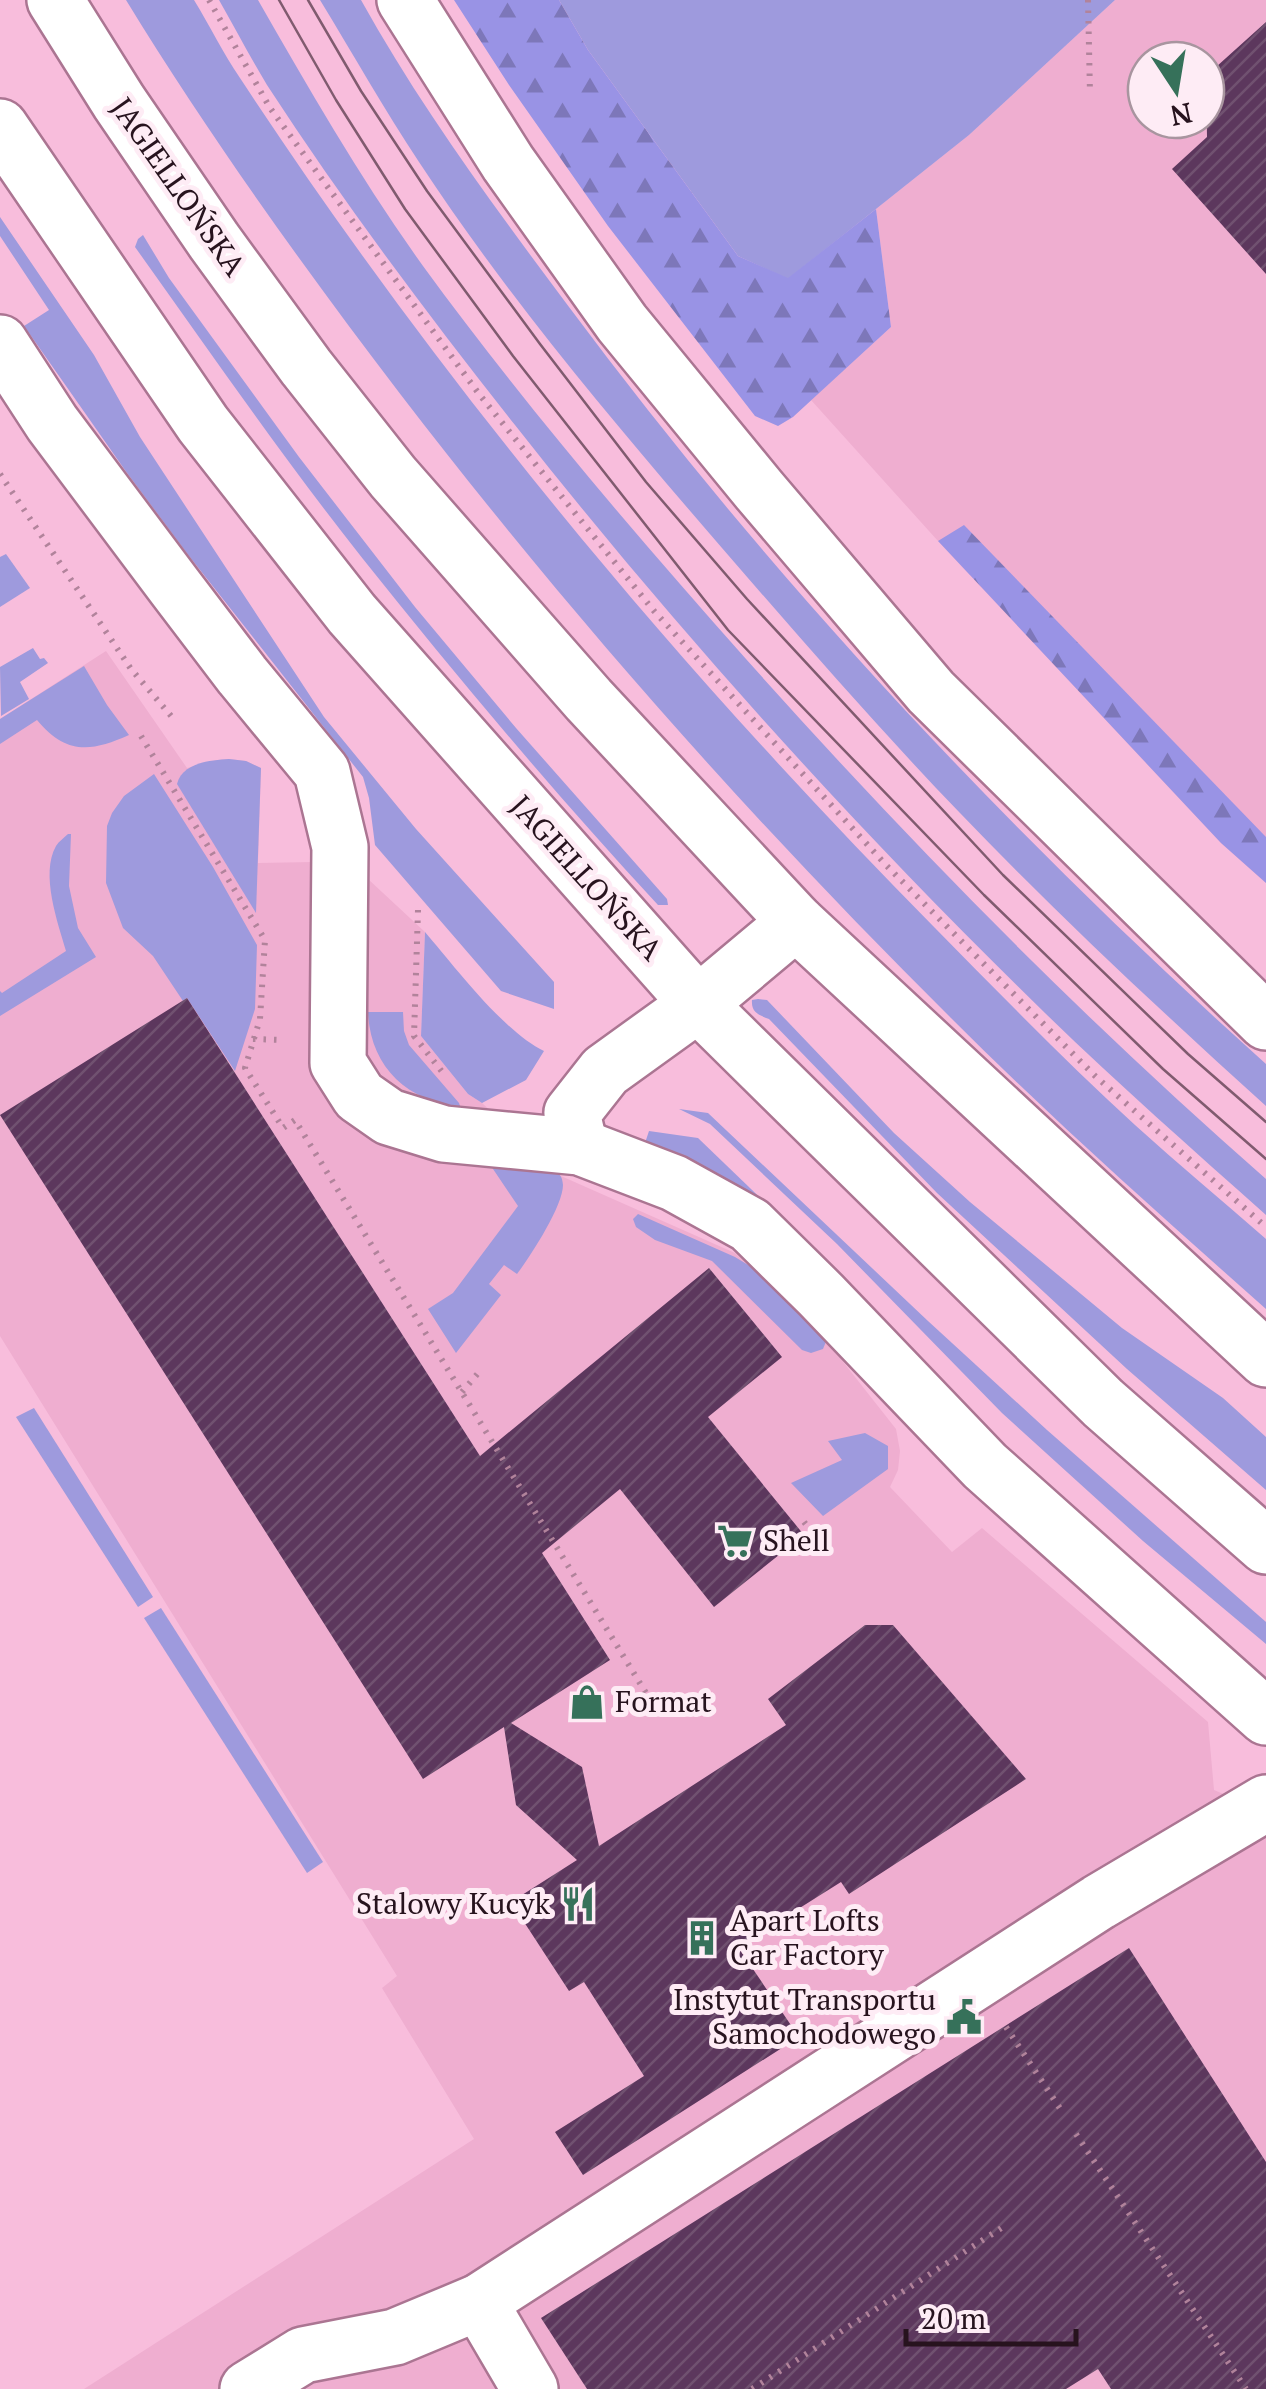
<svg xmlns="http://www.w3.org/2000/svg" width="1266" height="2389" font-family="'PT Serif',serif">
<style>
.built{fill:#efaed0;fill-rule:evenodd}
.grass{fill:#9e9add}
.forest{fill:url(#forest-firs)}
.building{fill:url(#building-hatch)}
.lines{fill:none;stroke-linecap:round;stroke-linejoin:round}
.minor-casing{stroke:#ab7592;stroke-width:60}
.major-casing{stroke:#ab7592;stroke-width:60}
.path{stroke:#b1839b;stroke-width:6;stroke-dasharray:2.5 8;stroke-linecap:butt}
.minor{stroke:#fff;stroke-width:55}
.major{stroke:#fff;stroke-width:55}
.tram{stroke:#805b6f;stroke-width:2.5}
.labels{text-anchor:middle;stroke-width:10;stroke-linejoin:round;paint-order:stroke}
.street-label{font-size:30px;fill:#27131e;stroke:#feecf5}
.poi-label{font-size:30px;fill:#27131e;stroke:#feecf5;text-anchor:start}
</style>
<defs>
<pattern id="forest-firs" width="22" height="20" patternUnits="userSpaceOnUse" patternTransform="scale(2.5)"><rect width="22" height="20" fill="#9993e5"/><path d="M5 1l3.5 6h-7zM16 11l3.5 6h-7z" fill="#7d77b9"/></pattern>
<pattern id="building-hatch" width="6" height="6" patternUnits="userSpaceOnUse" patternTransform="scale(2.5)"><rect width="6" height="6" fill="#5c375d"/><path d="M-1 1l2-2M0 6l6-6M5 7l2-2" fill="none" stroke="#705170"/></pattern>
</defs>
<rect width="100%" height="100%" fill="#f8bddc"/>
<g class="built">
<path d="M1115,0H1266V883L1221,843L938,541L811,400L891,327L876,209L969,135ZM1146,60H1206V120H1146Z"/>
<path d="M106,651L187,768L217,760L229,759L246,761L261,768L258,863L314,862L368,879L425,932L421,1036L468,1094L482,1103L561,1176L735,1253L818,1330L896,1429L900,1451L898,1470L890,1487L952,1552L982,1528L1208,1722L1214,1790L1266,1812V2389H84L474,2139L382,1988L397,1976L0,1336V719Z"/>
</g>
<g class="grass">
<path d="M126,0H194C210,26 223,53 240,78C441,384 678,668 935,928C1001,995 1066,1062 1135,1125C1178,1164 1223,1201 1266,1239V1309C1159,1214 1052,1119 951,1018C754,823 570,615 401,395C304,268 210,137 126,0Z"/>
<path d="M219,0H258C310,91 362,181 423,266C523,403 633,532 746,659C911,844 1080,1016 1266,1179V1215C1192,1149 1117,1083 1045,1013C856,829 678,632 515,425C428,315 343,202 267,85C250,57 235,28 219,0Z"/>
<path d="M320,0H361C421,108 495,208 569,307C774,583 1011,835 1266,1064V1106C1161,1011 1058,915 960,813C878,728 800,638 722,548C615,424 509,299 419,162C384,109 353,54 320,0Z"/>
<path d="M559,0H1115L969,135L788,279L738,256L588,50Z"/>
<path d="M0,217L94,355L140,437L324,717L416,829L554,982V1009L501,991L375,845L369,798L363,777L189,556L127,473L24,326L49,310L0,236Z"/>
<path d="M143,235L169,278L299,457L415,607L516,728L667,899L668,905H658C555,794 458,678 363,559C283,458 210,352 135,247L138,239Z"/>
<path d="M6,554L30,588L0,607V557Z"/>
<path d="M33,648L40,659L44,658L48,663L20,682L29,699L1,716L0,667Z"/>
<path d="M84,666L107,705L129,735C91,752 66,755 37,720L0,744V719Z"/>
<path d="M229,759L246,761L261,768L256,913L177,784C182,763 210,760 229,759Z"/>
<path d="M154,774L213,867L257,945L255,1009L235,1071L187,998L183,1001L153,956L123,928L106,883L107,826L112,813L124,796Z"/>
<path d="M68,834H71L69,886L78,928L96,957L0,1016V991L2,993L66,951C58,923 40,874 56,846C59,841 64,838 68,834Z"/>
<path d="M425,932C455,967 504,1032 544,1051L526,1080L482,1103L468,1094L421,1036Z"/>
<path d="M758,999L767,1000L894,1133L970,1202L1122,1328L1223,1398L1266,1437V1490L1127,1369L937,1193L769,1019C759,1015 751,1013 752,1000Z"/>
<path d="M368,1012H403L404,1031L409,1045L459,1103L460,1106C407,1102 370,1066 368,1012Z"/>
<path d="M679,1109L708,1113L928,1321L1047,1430L1266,1622V1644L1143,1541L1002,1413L837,1244L710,1124Z"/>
<path d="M649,1131L698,1138L780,1217L647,1150L646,1140Z"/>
<path d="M491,1166L555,1171C561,1176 562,1176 563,1185C563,1206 530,1257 517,1274L504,1265L489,1284L501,1295L456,1353L428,1309L453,1293L518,1206Z"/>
<path d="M638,1214L735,1257L773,1280L827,1339L823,1349L811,1353L802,1350L712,1261L655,1240L636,1227L633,1219Z"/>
<path d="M34,1408L153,1597L138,1607L16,1417Z"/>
<path d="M865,1433L888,1446V1469L823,1516L791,1483L842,1460L828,1441Z"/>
<path d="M161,1608L323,1862L307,1873L144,1618Z"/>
</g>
<g class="forest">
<path d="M454,0H559L588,50L738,256L788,278L876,209L891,327L793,417L778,426L755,416L608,226L509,85Z"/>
<path d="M964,525L1266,837V883L1221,843L938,541Z"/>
</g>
<g class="building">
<path d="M1266,22V274L1172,169L1207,137L1206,76Z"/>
<path d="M187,998L480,1456L709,1268L782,1357L708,1417L804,1535L714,1607L620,1489L542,1553L610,1660L511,1723L582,1767L599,1846L786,1725L768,1699L865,1625H893L1026,1779L849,1894L841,1882L738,1947L799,2037L583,2175L555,2132L644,2076L584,1982L569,1991L511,1902L577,1860L516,1805L504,1727L423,1779L0,1115Z"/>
<path d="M1129,1948L1266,2162V2389H1111L1098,2369L1066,2389H587L541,2318Z"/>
</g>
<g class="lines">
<defs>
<g id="minor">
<path d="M405,0L508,163L622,323L759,490L931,692L1266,1022"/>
<path d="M0,343L52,423L175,587L242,675L322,772L340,847L338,1063L359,1096L389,1117L444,1134L580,1147L674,1183L750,1225L821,1295L985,1466L1266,1717"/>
<path d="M580,1147L572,1113L605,1071L698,1004L796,922"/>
<path d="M479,2302L530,2389"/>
<path d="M248,2389L303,2355L395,2337L479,2302L1099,1902L1266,1803"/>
</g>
<g id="major">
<path d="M55,0L119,102L214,241L306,367L393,477L589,700L796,922L1266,1359"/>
<path d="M0,127L203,424L352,614L698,1004L1103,1403L1266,1546"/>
</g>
</defs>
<use href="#minor" class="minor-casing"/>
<use href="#major" class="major-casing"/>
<g class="path">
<path d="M209,0L270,108L479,394L654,611L886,865L1094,1075L1266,1227"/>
<path d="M1088,0L1090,94"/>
<path d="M0,474L131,669L172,717"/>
<path d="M141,736L265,940L260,1019L245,1068L283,1128L295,1120L646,1693"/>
<path d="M418,910L414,1036L443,1073"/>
<path d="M253,1039L282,1040"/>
<path d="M462,1392L479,1372"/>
<path d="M804,1522L815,1536"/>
<path d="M1006,2027L1063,2113"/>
<path d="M1076,2134L1246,2389"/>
<path d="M752,2389L1006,2225"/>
</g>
<use href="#minor" class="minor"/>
<use href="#major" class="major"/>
<g class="tram">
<path d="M279,0L336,100L405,209L513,356L728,630L984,895L1163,1069L1266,1159"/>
<path d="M308,0L361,91L427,191L540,344L646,482L747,599L1003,875L1188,1054L1266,1122"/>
</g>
</g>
<defs>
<symbol id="supermarket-bare" viewBox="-9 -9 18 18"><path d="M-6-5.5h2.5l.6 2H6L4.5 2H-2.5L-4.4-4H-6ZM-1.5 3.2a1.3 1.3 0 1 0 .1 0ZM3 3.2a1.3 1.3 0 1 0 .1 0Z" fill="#36715a" stroke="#feecf5" stroke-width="2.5" paint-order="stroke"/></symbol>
<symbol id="shop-bare" viewBox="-9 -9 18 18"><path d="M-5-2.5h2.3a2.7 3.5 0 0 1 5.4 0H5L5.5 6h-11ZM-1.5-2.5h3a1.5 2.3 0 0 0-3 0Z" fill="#36715a" stroke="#feecf5" stroke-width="2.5" paint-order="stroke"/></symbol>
<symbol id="restaurant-bare" viewBox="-9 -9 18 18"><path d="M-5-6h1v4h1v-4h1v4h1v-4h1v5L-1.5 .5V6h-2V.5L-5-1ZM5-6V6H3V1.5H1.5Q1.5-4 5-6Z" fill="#36715a" stroke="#feecf5" stroke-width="2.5" paint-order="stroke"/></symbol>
<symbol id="building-bare" viewBox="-9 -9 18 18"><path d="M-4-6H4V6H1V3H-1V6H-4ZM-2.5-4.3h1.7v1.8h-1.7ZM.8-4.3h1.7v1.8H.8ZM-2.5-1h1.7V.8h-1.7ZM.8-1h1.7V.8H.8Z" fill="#36715a" stroke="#feecf5" stroke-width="2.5" paint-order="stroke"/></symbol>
<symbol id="civic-bare" viewBox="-9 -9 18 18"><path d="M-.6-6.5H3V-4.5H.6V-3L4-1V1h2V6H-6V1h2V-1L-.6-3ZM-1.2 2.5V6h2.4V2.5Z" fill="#36715a" stroke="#feecf5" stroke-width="2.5" paint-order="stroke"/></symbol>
</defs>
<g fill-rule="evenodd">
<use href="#supermarket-bare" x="710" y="1516" width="50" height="50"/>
<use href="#shop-bare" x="562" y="1677" width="50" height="50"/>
<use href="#restaurant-bare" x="553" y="1879" width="50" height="50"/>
<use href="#building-bare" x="677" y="1913" width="50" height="50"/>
<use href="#civic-bare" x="939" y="1992" width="50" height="50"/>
</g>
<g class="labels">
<g class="street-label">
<text transform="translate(178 187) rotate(55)" y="10">JAGIELLOŃSKA</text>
<text transform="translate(586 878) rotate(48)" y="10">JAGIELLOŃSKA</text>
</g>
<g class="poi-label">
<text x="763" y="1551">Shell</text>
<text x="615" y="1712">Format</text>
<text x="550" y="1914" text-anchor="end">Stalowy Kucyk</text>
<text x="730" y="1931">Apart Lofts<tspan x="730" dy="34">Car Factory</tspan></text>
<text x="936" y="2010" text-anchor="end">Instytut Transportu<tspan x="936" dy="34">Samochodowego</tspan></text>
</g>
</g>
<g transform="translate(1176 90) rotate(168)"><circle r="48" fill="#feecf5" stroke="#a8959f" stroke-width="2.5"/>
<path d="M0-8L18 38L0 25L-18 38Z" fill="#36715a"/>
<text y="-15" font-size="28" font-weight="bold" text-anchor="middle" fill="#27131e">N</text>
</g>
<path d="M906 2329v15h170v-15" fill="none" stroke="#27131e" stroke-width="5"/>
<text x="921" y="2329" font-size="30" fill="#27131e" stroke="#feecf5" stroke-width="8" paint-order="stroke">20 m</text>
</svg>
